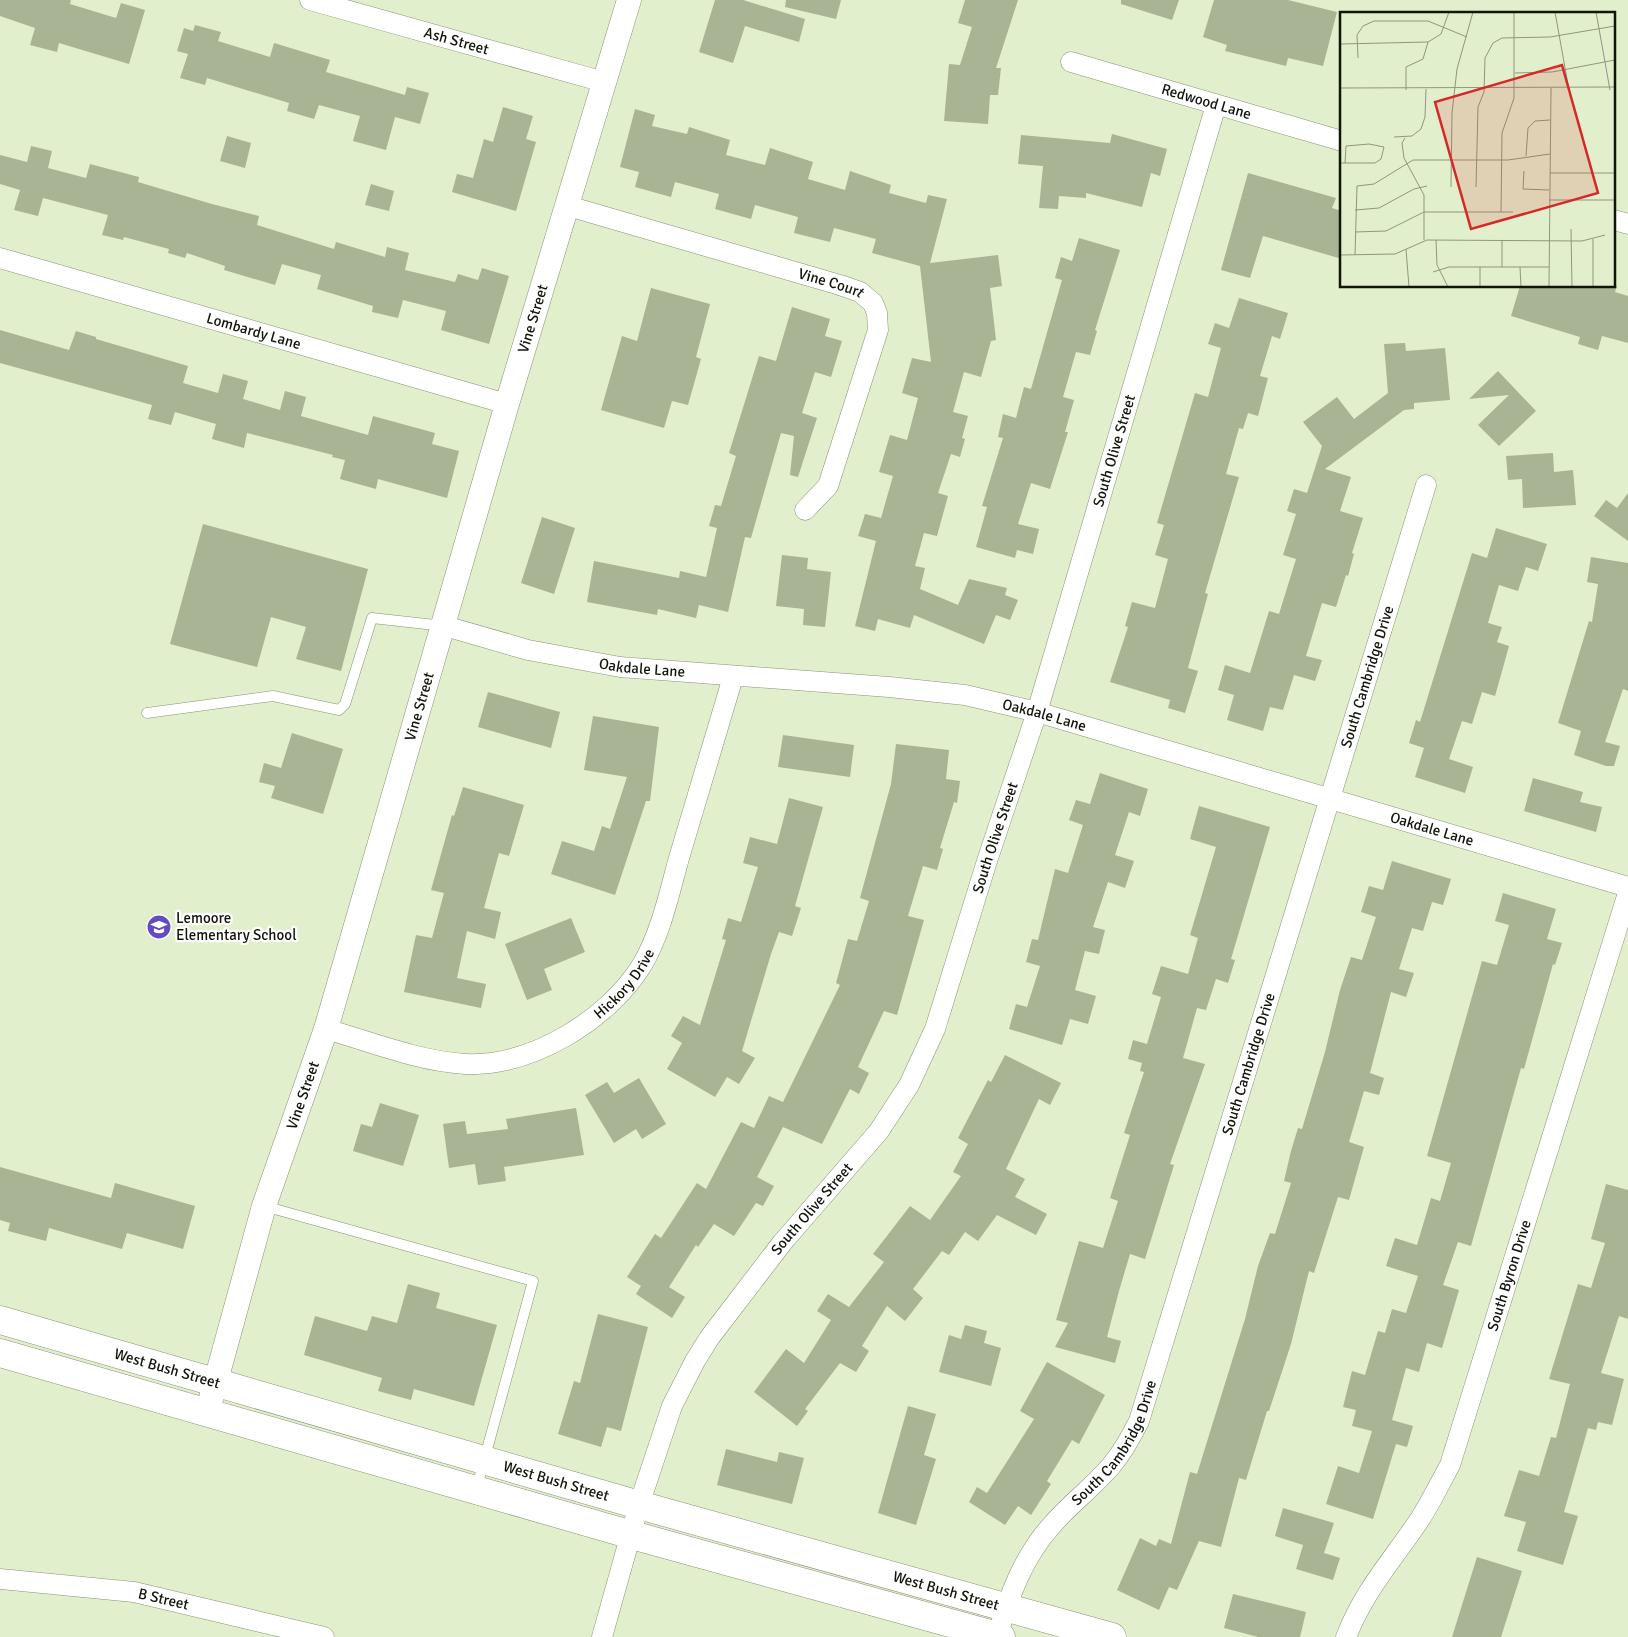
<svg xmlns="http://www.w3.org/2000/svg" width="1628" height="1637" font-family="Signika,sans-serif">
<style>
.building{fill:#a8b494}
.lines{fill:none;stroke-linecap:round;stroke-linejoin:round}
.service-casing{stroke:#879374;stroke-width:11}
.minor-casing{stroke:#879374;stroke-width:21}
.tertiary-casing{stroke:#879374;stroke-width:25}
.secondary-casing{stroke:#879374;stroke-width:29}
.service{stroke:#fff;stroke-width:10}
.minor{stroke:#fff;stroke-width:20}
.tertiary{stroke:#fff;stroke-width:24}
.secondary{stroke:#fff;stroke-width:28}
.labels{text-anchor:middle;stroke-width:4.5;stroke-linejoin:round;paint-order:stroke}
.street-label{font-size:15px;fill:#101409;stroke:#fff}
.poi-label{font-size:15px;fill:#101409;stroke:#fff;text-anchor:start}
.inset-road{fill:none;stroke:#8e977f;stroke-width:1}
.view{fill:#d62828;fill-opacity:0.15;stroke:#d62828;stroke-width:2.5}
.inset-edge{fill:none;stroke:#101409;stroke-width:2.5}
</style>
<rect width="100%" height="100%" fill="#e2efcd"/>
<g class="building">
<path d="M0,0H71L70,4L116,18L121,3L145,10L129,64L59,43L57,52L30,45L35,28L0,16Z"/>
<path d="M715,0H743L805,19L799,42L745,26L733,63L699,52Z"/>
<path d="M786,0H841L836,19L785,7Z"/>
<path d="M965,0H1018L996,68H1001L998,95H990L988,124L944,121L949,64L960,65L972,27L958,23Z"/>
<path d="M1121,0H1179L1172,20L1121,4Z"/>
<path d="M1214,0H1288L1337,12L1323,66L1288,58L1286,66L1225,51L1227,45L1203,37Z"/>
<path d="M195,25L221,32L218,41L270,57L274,43L330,60L326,72L405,95L407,87L429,93L420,124L395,117L386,150L353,141L360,116L319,105L314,119L287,111L289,103L207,78L205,85L180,78L188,54L177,51L184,28L193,31Z"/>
<path d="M503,107L533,116L526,139L536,142L516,211L452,192L457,174L473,178L484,139L493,142Z"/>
<path d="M635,109L655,115L652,126L687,134L689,127L730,140L726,155L765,165L770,148L813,162L808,179L845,190L850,171L891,185L889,193L926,203L928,195L947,199L930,263L998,255L1002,286L990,288L996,340L991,341L981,377L964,372L953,412L968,416L962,438L965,439L960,457L951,454L938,493L948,496L937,536L924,533L915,566L925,568L920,589L958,605L969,579L1007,588L1005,595L1018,600L1010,620L996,615L984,644L914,615L910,628L878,619L875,631L855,626L876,541L858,536L865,514L881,518L893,476L879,472L890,435L907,440L918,398L902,393L912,358L931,362L920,266L872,253L876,239L834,228L830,242L794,233L798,217L755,205L751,219L715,209L719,194L675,182L671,197L635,187L639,172L620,167Z"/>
<path d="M1112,134L1167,149L1160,176L1151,173L1142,207L1086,193V198L1059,196L1058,209L1039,208L1043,166L1018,164L1021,135L1110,143Z"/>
<path d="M227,136L251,143L245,168L220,161Z"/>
<path d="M31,146L52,151L48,168L86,178L90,164L139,177L138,182L212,204L259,216L257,225L334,249L336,242L385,257L387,247L409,253L405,270L455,282L458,274L478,280L482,268L509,276L489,344L441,330L446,311L403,300L398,318L372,312L373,306L317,289L321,275L282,264L275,285L224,270L225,266L187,253L185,258L168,253L169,249L124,237L123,240L102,235L108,215L43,198L38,216L14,210L20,190L0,184V155L27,162Z"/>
<path d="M1248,173L1336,198L1332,208L1342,211V259L1263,236L1250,278L1221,270Z"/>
<path d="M371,184L394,191L389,211L365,205Z"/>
<path d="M1079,238L1120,250L1095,330L1097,331L1090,355L1076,352L1063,397L1074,400L1065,432H1068L1050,489L1031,483L1018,524L1039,529L1033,554L1017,550L1015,558L976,547L987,507L982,506L1003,438L998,437L1003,414L1016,418L1024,387L1031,389L1062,280L1055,278L1061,257L1072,261Z"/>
<path d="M1520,286H1617L1615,292L1628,296V343L1602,336L1598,350L1578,344L1580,337L1511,316Z"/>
<path d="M651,288L710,304L696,357L701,359L688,405L672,401L664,428L601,410L622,336L637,341Z"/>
<path d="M1239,298L1288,313L1280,339L1272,336L1260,376L1268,378L1258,416L1248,413L1243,429L1239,428L1226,474L1239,477L1205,593L1208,594L1188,668L1198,671L1185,713L1168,708L1170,700L1110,682L1128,627L1125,626L1132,602L1155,608L1168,559L1155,555L1164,525L1157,523L1195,393L1208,397L1221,348L1208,344L1215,323L1229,328Z"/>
<path d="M792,307L830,319L825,336L842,341L831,377L815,372L802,413L817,418L798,477L790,475L794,436L781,433L751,538L745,537L728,612L699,605L696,618L658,609L657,615L587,602L594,561L679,578L680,571L706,577L717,528L709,526L715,505L721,506L736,456L729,453L759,356L776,361Z"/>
<path d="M0,330L69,350L76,331L96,337V339L188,366L183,383L218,393L223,374L248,381L243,399L280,410L285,391L306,397L301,416L368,435L373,416L435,433L432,444L459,451L447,498L378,479L376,489L340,479L345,460L332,457L333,455L247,433L244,448L212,439L216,424L175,412L171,425L148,419L152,405L0,363Z"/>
<path d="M1405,343L1406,351L1445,348L1450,400L1414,403V409L1404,410L1325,469L1351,477L1340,511L1363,518L1352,553L1354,554L1348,576L1346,575L1336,607L1322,603L1306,656L1322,660L1315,681L1294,675L1283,710L1270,707L1263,731L1227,720L1234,695L1218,690L1225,665L1250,673L1269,611L1279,614L1296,559L1283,555L1296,514L1287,511L1294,489L1307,493L1322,446L1303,422L1337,397L1354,419L1388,393L1384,344Z"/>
<path d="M1498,371L1536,411L1499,446L1478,425L1509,395L1469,399Z"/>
<path d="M1553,453L1554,472L1573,470L1576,505L1523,508L1522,479L1508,480L1506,456Z"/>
<path d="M1628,493V541L1594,516L1606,500L1617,508Z"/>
<path d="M542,517L575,528L554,594L521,583Z"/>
<path d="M203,524L368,569L341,671L296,659L306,627L271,617L257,667L170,644Z"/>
<path d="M1496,528L1547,544L1538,571L1526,567L1518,591L1499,585L1488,623L1502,627L1497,642L1509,646L1501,675L1495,696L1482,692L1472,724L1462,721L1449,759L1473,767L1465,793L1415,777L1424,748L1409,743L1416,720L1420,722L1472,553L1487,558Z"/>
<path d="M782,555L808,558L807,569L831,572L825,627L803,625L804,609L776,606Z"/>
<path d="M1591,557L1628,563V691L1623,689L1605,742L1620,746L1614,766H1606L1574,755L1581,731L1558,723L1589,621L1592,622L1598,584L1587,582Z"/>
<path d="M488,692L560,712L551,748L478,727Z"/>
<path d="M593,716L659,727L650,801H646L615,895L551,874L562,841L594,851L602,826L610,829L627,777L584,770Z"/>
<path d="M292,733L343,749L323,814L271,798L275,786L259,782L264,763L281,768Z"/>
<path d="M783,735L854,745L850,777L778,767Z"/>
<path d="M896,744L949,750L946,779L960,781L957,803L954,802L940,848L943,849L937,870L923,866L908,916L924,920L897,1015L884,1011L858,1067L869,1073L859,1094L850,1089L822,1144L783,1127L757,1177L774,1186L763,1206L756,1203L734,1236L714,1224L698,1247L696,1245L669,1287L685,1297L672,1318L636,1294L641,1286L627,1277L655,1234L661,1238L697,1183L706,1189L741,1122L754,1128L769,1096L783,1102L840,985L836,983L848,939L857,941L869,901L860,898L891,784Z"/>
<path d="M1100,773L1148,789L1140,816L1129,812L1115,855L1134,861L1125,888L1108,882L1093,927L1105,930L1099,954L1085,951L1075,990L1096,996L1088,1024L1070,1019L1062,1045L1009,1029L1016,1004L1027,1007L1040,966L1026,962L1032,939L1038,940L1055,869L1068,873L1083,825L1069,820L1076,800L1090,804Z"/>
<path d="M1533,778L1583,792L1580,802L1602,807L1596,832L1524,811Z"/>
<path d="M463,787L524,805L509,856L499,853L484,908L501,912L495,939L467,931L457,978L486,984L481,1008L404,992L416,935L432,938L444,893L431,890L452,815L454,816Z"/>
<path d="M789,798L823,807L795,906L801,908L792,936L779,932L771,954L742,1051L755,1058L739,1084L727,1077L715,1097L667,1069L682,1043L671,1036L683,1016L700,1025L726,940L722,939L728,918L741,922L758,867L743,863L750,837L777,844Z"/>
<path d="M1199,806L1270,827L1231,959L1235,960L1228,983L1216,979L1206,1010L1197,1008L1183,1058L1205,1064L1170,1164L1174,1165L1145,1259L1130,1254L1119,1291L1107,1337L1121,1341L1115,1363L1055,1347L1068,1323L1056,1320L1079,1241L1103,1248L1118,1201L1110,1198L1130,1135L1124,1133L1144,1072L1140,1071L1142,1063L1128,1059L1133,1040L1147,1044L1161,997L1152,994L1161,966L1188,974L1198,938L1190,935L1216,847L1190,839Z"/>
<path d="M1392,861L1451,879L1443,905L1432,902L1423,931L1412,928L1399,969L1414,973L1406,997L1391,992L1370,1073L1384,1078L1379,1095L1364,1091L1349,1142L1364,1147L1349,1200L1338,1197L1314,1273L1309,1271L1291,1344L1269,1411H1267L1246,1480L1239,1478L1221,1547L1199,1541L1177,1590L1169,1587L1159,1610L1117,1590L1140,1538L1156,1546L1159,1539L1171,1544L1190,1472L1197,1474L1245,1319L1258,1266L1270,1233L1275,1234L1291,1183L1284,1181L1291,1151L1298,1128L1302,1129L1325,1052L1340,990L1351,957L1362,960L1376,917L1361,912L1369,886L1383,890Z"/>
<path d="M1503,893L1556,909L1547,939L1562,943L1555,965L1553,964L1524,1069L1521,1068L1471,1246L1458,1242L1443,1285L1459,1290L1442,1348L1427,1343L1419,1372L1406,1368L1392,1420L1413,1426L1407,1447L1396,1444L1373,1519L1326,1504L1338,1466L1359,1473L1372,1431L1352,1426L1356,1410L1343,1407L1352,1371L1365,1375L1378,1331L1385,1333L1392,1309L1406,1313L1418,1276L1386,1266L1395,1238L1417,1245L1431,1198L1440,1201L1451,1163L1427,1156L1482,961L1497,965L1509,925L1495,921Z"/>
<path d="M571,918L585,952L544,969L552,990L527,1000L505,944Z"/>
<path d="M1005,1055L1061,1083L1050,1105L1039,1099L1006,1169L1025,1179L1015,1197L1047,1214L1036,1235L997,1215L978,1241L965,1232L949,1255L942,1251L913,1289L923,1298L905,1321L887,1306L862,1346L869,1351L856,1372L840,1363L805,1409L808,1411L797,1426L754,1392L786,1349L804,1363L831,1320L817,1311L828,1294L849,1307L884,1262L873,1254L910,1206L930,1220L961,1176L953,1172L968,1144L958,1138L988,1080L991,1082Z"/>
<path d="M639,1078L666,1124L642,1139L636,1129L614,1143L585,1095L607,1082L614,1093Z"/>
<path d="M380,1103L419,1115L403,1166L353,1151L361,1124L372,1127Z"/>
<path d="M576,1108L584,1155L504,1167L506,1181L478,1185L475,1164L449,1168L443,1124L465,1121L467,1134L508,1129L506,1119Z"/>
<path d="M0,1167L111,1198L115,1183L195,1206L183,1249L127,1233L122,1249L49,1228L46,1241L8,1231L10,1223L0,1220Z"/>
<path d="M1606,1184L1628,1190V1319L1619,1316L1601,1373L1624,1379L1612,1425L1598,1422L1596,1430L1588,1428L1564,1512L1578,1516L1563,1565L1517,1551L1526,1522L1504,1516L1519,1470L1539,1476L1551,1437L1556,1438L1570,1384L1549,1379L1578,1284L1591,1288L1605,1243L1591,1239Z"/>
<path d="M408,1284L440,1293L436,1308L497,1325L474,1406L414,1389L411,1400L378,1391L382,1378L304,1355L315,1316L367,1331L372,1316L397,1323Z"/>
<path d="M598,1314L648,1327L621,1431L607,1427L601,1447L558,1434L574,1381L580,1383Z"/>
<path d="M965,1325L987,1331L984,1343L1001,1348L991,1386L939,1372L949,1335L961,1339Z"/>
<path d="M1047,1362L1105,1395L1079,1444L1072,1440L1047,1481L1051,1484L1031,1515L1018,1506L1005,1525L969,1502L977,1487L987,1493L1034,1419L1020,1411Z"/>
<path d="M908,1406L936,1414L924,1455L936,1459L916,1525L878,1513Z"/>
<path d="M726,1449L777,1462L779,1452L804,1458L792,1504L717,1485Z"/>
<path d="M1283,1508L1334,1523L1324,1553L1340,1558L1333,1580L1296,1569L1303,1545L1275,1536Z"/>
<path d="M1477,1557L1522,1571L1501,1637H1452Z"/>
<path d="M1233,1594L1306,1612L1300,1637H1258L1224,1628Z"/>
</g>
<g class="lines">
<defs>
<g id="service">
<path d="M147,713L273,696L339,710L345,704L372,618L444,626"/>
<path d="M264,1206L533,1281L476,1490"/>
</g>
<g id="minor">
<path id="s1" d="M310,0L604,82"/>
<path id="s2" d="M1071,62L1342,141"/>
<path id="s3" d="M568,206L840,285L860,292L873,303L877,313L878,330L828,486L805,510"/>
<path d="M1614,220L1628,224"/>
<path id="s4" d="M0,258L507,404"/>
<path id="s5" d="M445,626L528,650L620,667L889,687L965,695L1037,712L1628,887"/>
<path id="s6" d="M326,1029C371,1042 418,1061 465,1064C531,1067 608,1020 642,965C661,933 669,894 679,858C697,798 715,738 733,677"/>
<path id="s7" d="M0,1579L134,1592L324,1637"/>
<path id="s8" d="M602,1637L639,1505L672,1406L695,1361L710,1337L782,1243L879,1131L909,1085L935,1029L987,861L1037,712L1216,105"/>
<path id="s9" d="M997,1637C1009,1596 1023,1557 1052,1525C1070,1504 1093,1487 1111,1466C1123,1452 1131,1437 1139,1421L1426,485"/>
<path id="s10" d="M1346,1637C1365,1589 1392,1561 1420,1519C1431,1502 1440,1483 1450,1465L1628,893"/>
</g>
<g id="tertiary">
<path id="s11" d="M207,1413L264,1206L326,1029L507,404L629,0"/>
</g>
<g id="secondary">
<path id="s12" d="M0,1320L639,1505L1112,1637"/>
<path d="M0,1353L632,1535L1001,1637"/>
</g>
</defs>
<use href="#service" class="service-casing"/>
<use href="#minor" class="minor-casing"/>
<use href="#tertiary" class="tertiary-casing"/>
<use href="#secondary" class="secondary-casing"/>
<use href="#service" class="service"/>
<use href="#minor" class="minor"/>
<use href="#tertiary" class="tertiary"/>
<use href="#secondary" class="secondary"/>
</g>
<defs>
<symbol id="school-disc" viewBox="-11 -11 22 22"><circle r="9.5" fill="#644bc3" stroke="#fff"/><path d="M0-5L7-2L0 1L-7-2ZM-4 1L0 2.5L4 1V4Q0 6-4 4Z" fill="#fff"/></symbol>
</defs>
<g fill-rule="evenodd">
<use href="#school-disc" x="145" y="913" width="28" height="28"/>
</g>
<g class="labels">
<g class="street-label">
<text dy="5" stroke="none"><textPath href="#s1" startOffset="152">Ash Street</textPath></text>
<text dy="5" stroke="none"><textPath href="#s2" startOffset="141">Redwood Lane</textPath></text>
<text dy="5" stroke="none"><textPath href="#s3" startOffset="274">Vine Court</textPath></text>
<text dy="5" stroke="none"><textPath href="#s11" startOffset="1142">Vine Street</textPath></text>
<text dy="5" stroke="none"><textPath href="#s4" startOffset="264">Lombardy Lane</textPath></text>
<text dy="5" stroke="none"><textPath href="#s8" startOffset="1309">South Olive Street</textPath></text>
<text dy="5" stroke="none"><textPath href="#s5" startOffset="202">Oakdale Lane</textPath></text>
<text dy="5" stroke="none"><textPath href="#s9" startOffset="1041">South Cambridge Drive</textPath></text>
<text dy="5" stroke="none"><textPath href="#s11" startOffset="738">Vine Street</textPath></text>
<text dy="5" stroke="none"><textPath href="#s5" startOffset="608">Oakdale Lane</textPath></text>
<text dy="5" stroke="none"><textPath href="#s5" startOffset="1012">Oakdale Lane</textPath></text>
<text dy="5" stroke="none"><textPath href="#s8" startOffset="904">South Olive Street</textPath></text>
<text dy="5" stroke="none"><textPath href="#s6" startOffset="329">Hickory Drive</textPath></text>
<text dy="5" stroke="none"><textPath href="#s9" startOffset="636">South Cambridge Drive</textPath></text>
<text dy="5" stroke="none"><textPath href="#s11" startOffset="332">Vine Street</textPath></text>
<text dy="5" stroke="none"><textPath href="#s8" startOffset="484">South Olive Street</textPath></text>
<text dy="5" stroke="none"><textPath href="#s10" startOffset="400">South Byron Drive</textPath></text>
<text dy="5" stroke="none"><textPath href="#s12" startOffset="174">West Bush Street</textPath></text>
<text dy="5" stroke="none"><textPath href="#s9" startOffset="231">South Cambridge Drive</textPath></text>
<text dy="5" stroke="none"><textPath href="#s12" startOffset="579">West Bush Street</textPath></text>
<text dy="5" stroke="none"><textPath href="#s12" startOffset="984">West Bush Street</textPath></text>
<text dy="5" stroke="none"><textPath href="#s7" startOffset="165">B Street</textPath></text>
</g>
<g class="poi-label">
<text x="176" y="923">Lemoore<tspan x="176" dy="17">Elementary School</tspan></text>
</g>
</g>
<g transform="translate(1340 12)">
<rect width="275" height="275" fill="#e2efcd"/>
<path class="inset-road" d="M215,0L229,78M256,0L270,78M0,32L88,30L101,22L109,0M18,46L17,23L23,14L34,9H88L127,25M175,61L212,60L275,48M0,76L275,75M66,78V55L83,47L88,30M54,125L72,124L81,117L85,105L86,77M65,126L62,131L64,146L84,183V228M186,144L188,116L195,109L210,108M0,151H35L41,147L44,135L29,132L6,134L5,151M184,159L183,177L209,178M210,161H275M111,175L112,101L117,57L133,0M136,175L138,95L144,80L145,46L153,31L162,26L210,25L275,14M209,188H275M15,198L39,196L74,177L87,174M161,200L162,121L174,86V0M231,217L232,275M15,220L46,219L84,200H173M253,227V275M96,228L97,253L108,275M66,237L69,275M0,243L55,242L87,228L242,229L265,223M15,243L17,174L34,172L73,148H168L210,142M140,255V275M162,255V229M180,255L181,275M93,260L109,255H209M209,275L211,76"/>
<path class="view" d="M222,53L258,181L131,217L95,90Z"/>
<rect width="275" height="275" class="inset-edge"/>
</g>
</svg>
